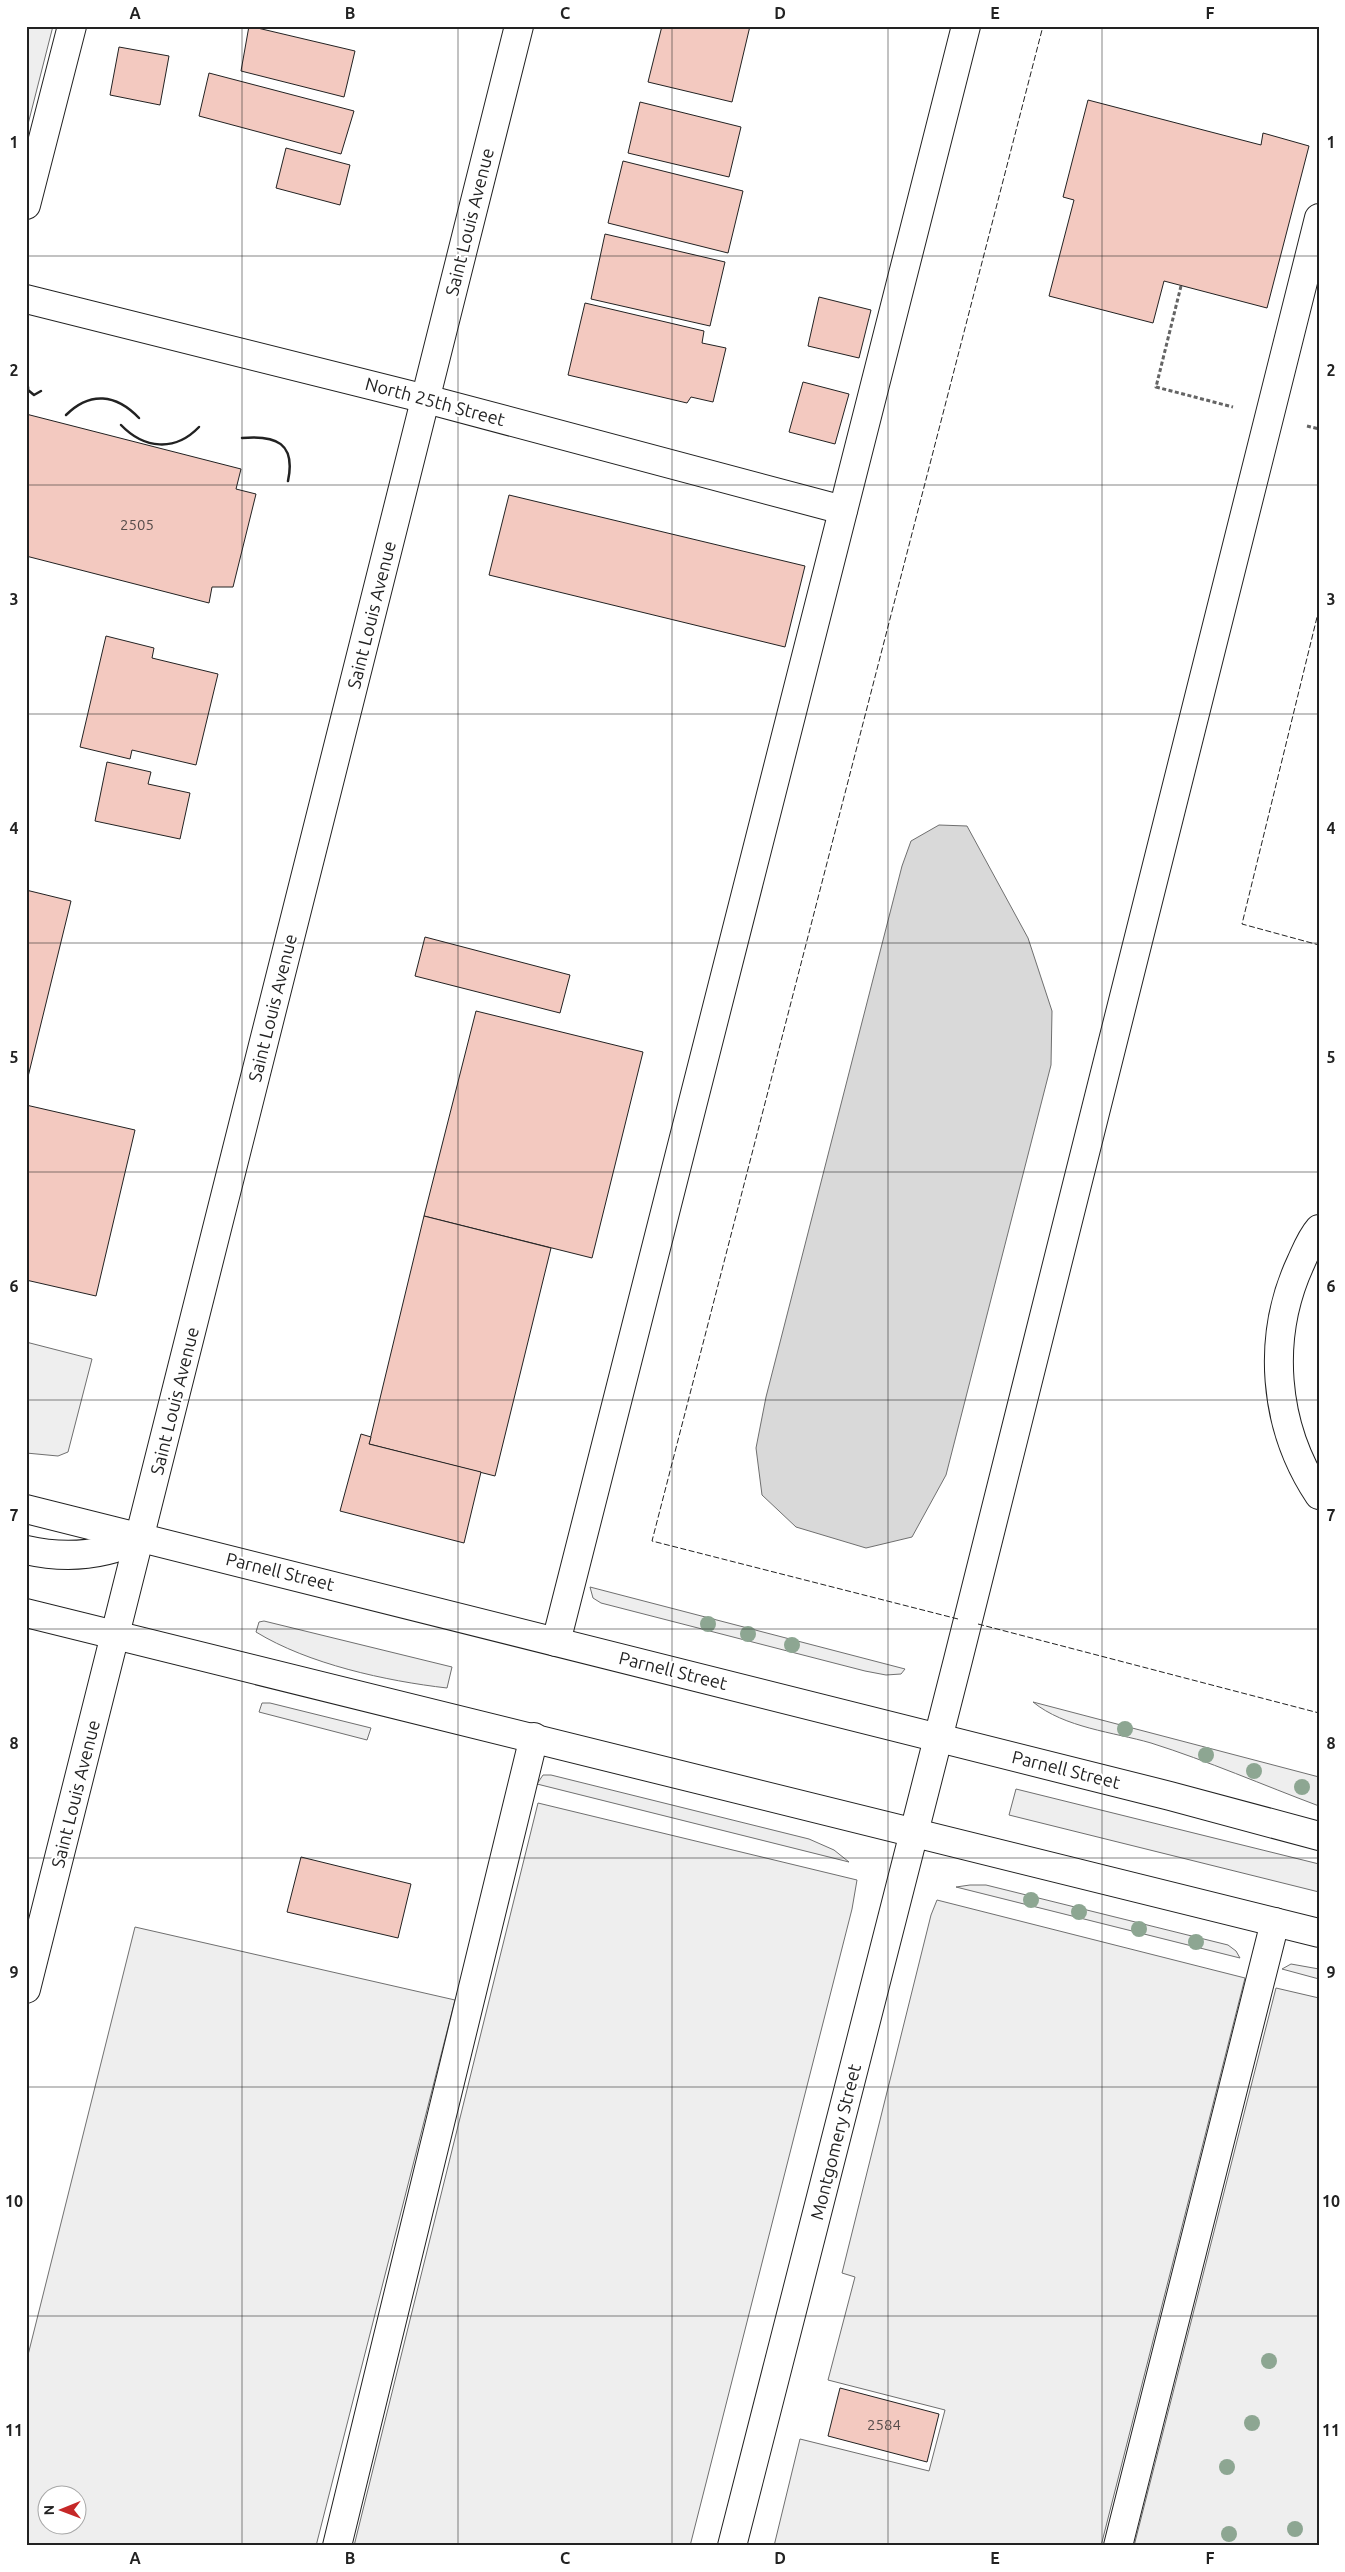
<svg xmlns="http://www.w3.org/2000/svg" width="1345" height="2572" font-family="Ubuntu,sans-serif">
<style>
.green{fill:#eee;stroke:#6f6f6f;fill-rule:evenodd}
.water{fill:#d9d9d9;stroke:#6f6f6f}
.building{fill:#f3c9c0;stroke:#222}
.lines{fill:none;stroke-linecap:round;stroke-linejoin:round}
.minor-casing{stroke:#222;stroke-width:30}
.major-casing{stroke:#222;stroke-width:30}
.path{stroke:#646464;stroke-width:3;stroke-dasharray:4 2.5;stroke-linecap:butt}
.minor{stroke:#fff;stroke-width:28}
.major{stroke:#fff;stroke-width:28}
.fence{stroke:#222;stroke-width:1;stroke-dasharray:6 2.5;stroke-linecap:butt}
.wall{stroke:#222;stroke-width:2.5}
.tree{fill:#8da692}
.grid{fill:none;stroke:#222;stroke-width:1;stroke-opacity:0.55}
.labels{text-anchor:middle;stroke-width:4;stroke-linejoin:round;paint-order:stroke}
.number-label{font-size:15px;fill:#564c4a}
.street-label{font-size:18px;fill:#222;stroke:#fff}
.neatline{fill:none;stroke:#222;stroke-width:2}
.grid-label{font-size:16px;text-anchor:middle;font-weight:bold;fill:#222}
</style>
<rect width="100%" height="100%" fill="#fff"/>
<g class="green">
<path d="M26,26H53L26,132Z"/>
<path d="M26,1342L92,1359L68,1452L58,1456L26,1453Z"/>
<path d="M590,1587L905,1669L901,1674L886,1675L865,1671L601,1603L593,1598Z"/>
<path d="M264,1621L452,1667L447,1688C386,1681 308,1664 256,1632L259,1622Z"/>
<path d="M1033,1702L1319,1777V1806C1263,1785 1208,1761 1151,1743C1113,1732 1065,1728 1033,1702Z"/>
<path d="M262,1703H270L371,1728L367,1740L259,1712Z"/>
<path d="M543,1775H551L809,1839L834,1850L849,1862L537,1784Z"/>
<path d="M1016,1789L1319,1864V1892L1009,1815Z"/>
<path d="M538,1803L857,1880L852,1909L690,2546H354Z"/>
<path d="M970,1885H986L1228,1945L1236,1951L1240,1958L956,1887Z"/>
<path d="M937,1900L1245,1978L1101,2546H774L800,2439L929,2471L945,2410L828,2380L855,2277L842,2273L931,1915Z"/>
<path d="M135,1927L455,2000L316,2546H26V2363ZM48,2494H78V2524H48Z"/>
<path d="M1291,1964L1319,1969V1979L1282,1969Z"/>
<path d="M1276,1988L1319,1998V2546H1134Z"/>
</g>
<path class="water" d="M939,825L967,826L1028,938L1052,1011L1051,1065L946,1475L912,1537L866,1548L796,1527L762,1495L756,1448L766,1397L902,866L911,841Z"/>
<g class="building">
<path d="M249,26L355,51L344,97L241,71Z"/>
<path d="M662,26H750L732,102L648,82Z"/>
<path d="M119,47L169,56L160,105L110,95Z"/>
<path d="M209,73L354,111L341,154L199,116Z"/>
<path d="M1088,100L1261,145L1263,133L1309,146L1267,308L1164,281L1153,323L1049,296L1074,200L1063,197Z"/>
<path d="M640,102L741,127L729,177L628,153Z"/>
<path d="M286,148L350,165L340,205L276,188Z"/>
<path d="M623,161L743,191L728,253L608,223Z"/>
<path d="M605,234L725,262L710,326L591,299Z"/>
<path d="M819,297L871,310L859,358L808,346Z"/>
<path d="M585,303L704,331L702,343L726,348L713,402L691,397L687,403L568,375Z"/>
<path d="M803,382L849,394L835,444L789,432Z"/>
<path d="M26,414L241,469L236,489L256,494L233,587H212L209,603L26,556Z"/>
<path d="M509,495L805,566L785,647L489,575Z"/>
<path d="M106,636L154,648L152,658L218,674L196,765L132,750L130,759L80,747Z"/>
<path d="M107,762L151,772L148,784L190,793L180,839L95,821Z"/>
<path d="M26,890L71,901L26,1085Z"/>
<path d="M425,937L570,975L560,1013L415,976Z"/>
<path d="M476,1011L643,1052L592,1258L424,1216Z"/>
<path d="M26,1105L135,1130L96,1296L26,1280Z"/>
<path d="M424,1216L551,1248L495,1476L369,1444Z"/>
<path d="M361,1434L371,1437L369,1444L481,1472L464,1543L340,1511Z"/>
<path d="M301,1857L411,1884L398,1938L287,1912Z"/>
<path d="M840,2388L939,2414L927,2462L828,2436Z"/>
</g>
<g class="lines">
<defs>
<g id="minor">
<path d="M26,205L72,26"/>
<path d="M26,299L426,399L843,510"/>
<path d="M1319,1229C1311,1238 1306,1251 1301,1262C1266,1337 1273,1426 1319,1495"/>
<path d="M556,1642L966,26"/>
<path d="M26,1989L519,26"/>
<path d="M337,2546L534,1737"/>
<path d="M732,2546L958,1660L1319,218"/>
<path d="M1118,2546L1275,1922"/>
</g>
<g id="major">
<path d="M26,1509L1170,1796L1319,1836"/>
<path d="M26,1550C66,1559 104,1556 140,1538"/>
<path d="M26,1613L1319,1933"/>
</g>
</defs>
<use href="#minor" class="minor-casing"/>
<use href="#major" class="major-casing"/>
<g class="path">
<path d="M1181,286L1156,387L1233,407"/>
<path d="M1307,426L1319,429"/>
</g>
<use href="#minor" class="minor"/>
<use href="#major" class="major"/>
<g class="fence">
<path d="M1319,609L1242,924L1319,945"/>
<path d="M958,1619L652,1541L1043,26"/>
<path d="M978,1624L1319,1713"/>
</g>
<g class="wall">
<path d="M28,387V390L34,395L41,391"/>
<path d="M66,415C90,391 116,394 139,418"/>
<path d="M121,425C144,449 175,452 199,427"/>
<path d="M242,438C276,435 296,443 288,481"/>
</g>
</g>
<g class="tree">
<circle cx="708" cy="1624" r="8"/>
<circle cx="748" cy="1634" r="8"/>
<circle cx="792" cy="1645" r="8"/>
<circle cx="1125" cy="1729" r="8"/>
<circle cx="1206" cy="1755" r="8"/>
<circle cx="1254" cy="1771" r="8"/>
<circle cx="1302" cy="1787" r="8"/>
<circle cx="1031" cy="1900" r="8"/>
<circle cx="1079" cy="1912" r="8"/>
<circle cx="1139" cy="1929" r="8"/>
<circle cx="1196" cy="1942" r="8"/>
<circle cx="1269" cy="2361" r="8"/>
<circle cx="1252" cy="2423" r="8"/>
<circle cx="1227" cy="2467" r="8"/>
<circle cx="1295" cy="2529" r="8"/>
<circle cx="1229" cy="2534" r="8"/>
</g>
<path class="grid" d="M242,26V2546M458,26V2546M672,26V2546M888,26V2546M1102,26V2546M26,256H1319M26,485H1319M26,714H1319M26,943H1319M26,1172H1319M26,1400H1319M26,1629H1319M26,1858H1319M26,2087H1319M26,2316H1319"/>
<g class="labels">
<g class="number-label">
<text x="137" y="530">2505</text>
<text x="884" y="2430">2584</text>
</g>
<g class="street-label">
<text transform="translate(470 222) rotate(-76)" y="6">Saint Louis Avenue</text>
<text transform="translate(435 402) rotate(15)" y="6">North 25th Street</text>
<text transform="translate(372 615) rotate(-76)" y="6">Saint Louis Avenue</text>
<text transform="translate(273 1008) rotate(-76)" y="6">Saint Louis Avenue</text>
<text transform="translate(175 1401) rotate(-76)" y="6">Saint Louis Avenue</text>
<text transform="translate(280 1572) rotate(14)" y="6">Parnell Street</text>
<text transform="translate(673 1671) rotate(14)" y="6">Parnell Street</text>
<text transform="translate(1066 1770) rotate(14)" y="6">Parnell Street</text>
<text transform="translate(76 1794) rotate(-76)" y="6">Saint Louis Avenue</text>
<text transform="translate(836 2142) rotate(-76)" y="6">Montgomery Street</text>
</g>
</g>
<rect width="1345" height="2572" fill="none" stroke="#ffffff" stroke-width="55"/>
<g transform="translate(62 2510) rotate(269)"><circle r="24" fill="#ffffff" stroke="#a7a7a7"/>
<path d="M0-4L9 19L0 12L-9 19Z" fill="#c62828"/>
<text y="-8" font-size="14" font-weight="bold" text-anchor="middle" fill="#222222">N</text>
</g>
<rect x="28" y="28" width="1290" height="2516" class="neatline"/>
<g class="grid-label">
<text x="135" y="19">A</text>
<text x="350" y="19">B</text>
<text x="565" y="19">C</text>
<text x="780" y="19">D</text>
<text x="995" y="19">E</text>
<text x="1210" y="19">F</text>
<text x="14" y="148">1</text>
<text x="1331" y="148">1</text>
<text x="14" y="376">2</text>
<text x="1331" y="376">2</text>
<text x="14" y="605">3</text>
<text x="1331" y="605">3</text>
<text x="14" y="834">4</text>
<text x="1331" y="834">4</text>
<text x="14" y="1063">5</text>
<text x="1331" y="1063">5</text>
<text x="14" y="1292">6</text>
<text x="1331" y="1292">6</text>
<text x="14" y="1521">7</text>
<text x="1331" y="1521">7</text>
<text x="14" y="1749">8</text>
<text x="1331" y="1749">8</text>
<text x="14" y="1978">9</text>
<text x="1331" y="1978">9</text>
<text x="14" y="2207">10</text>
<text x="1331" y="2207">10</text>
<text x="14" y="2436">11</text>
<text x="1331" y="2436">11</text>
<text x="135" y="2564">A</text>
<text x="350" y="2564">B</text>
<text x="565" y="2564">C</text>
<text x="780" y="2564">D</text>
<text x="995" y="2564">E</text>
<text x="1210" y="2564">F</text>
</g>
</svg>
